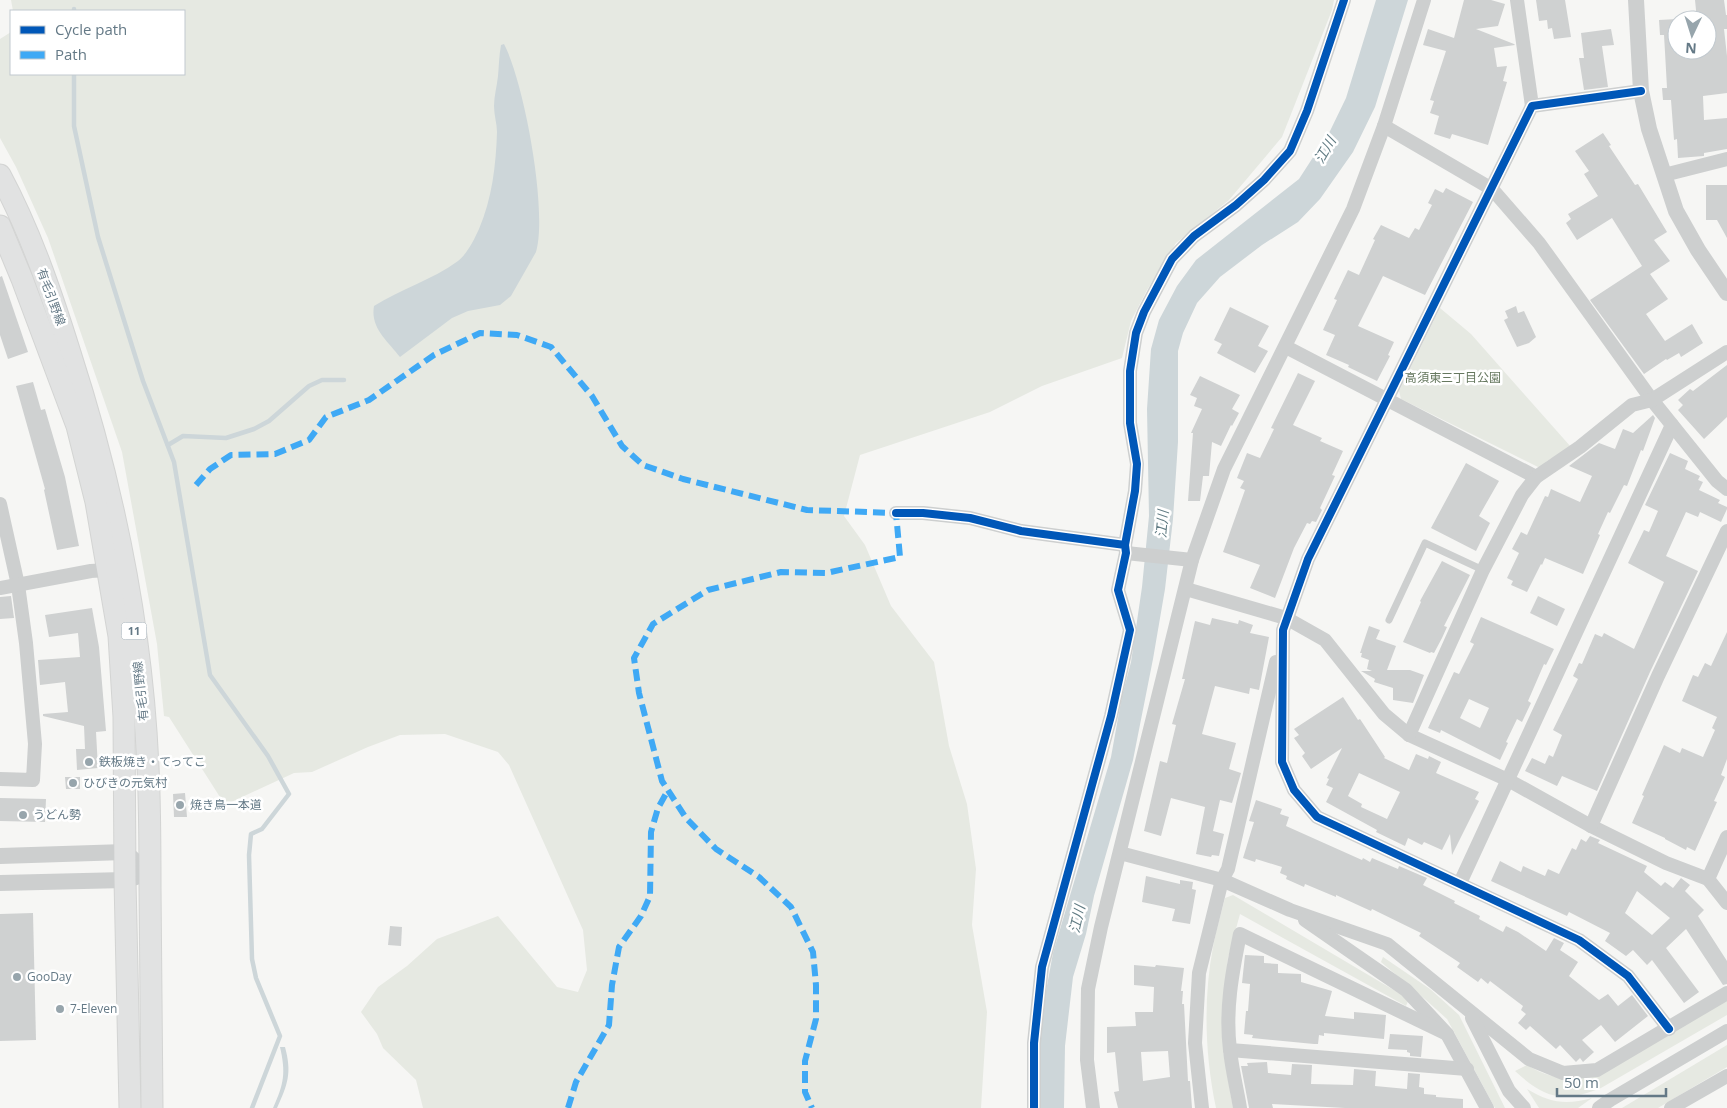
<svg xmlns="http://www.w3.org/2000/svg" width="1727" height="1108" font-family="'Open Sans','Noto Sans JP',sans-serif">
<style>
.green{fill:#e6e9e2}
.water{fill:#cdd6d9}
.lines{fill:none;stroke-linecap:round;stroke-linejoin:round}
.stream{stroke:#cdd6d9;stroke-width:4.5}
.building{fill:#cfd1d1;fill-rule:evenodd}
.primary-casing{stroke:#d3d4d3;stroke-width:23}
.service{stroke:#cdcfcf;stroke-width:7}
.minor{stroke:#cdcfcf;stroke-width:14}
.tertiary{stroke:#cdcfcf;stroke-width:16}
.primary{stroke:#e1e2e2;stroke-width:21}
.quiet{stroke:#3fa9f5;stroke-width:6;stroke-dasharray:12 6;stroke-linecap:butt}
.cycleway-casing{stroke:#fff;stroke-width:11}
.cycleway{stroke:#0057b8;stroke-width:8}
.poi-dot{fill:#97a5ac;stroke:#fff;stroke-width:2}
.labels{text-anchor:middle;stroke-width:5;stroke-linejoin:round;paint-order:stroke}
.shield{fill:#fff;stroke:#92a1aa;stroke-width:1}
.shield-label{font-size:11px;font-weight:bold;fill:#647986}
.street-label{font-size:12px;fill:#647986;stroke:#fff}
.park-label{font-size:12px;fill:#66785f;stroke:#fff}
.poi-label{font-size:12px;fill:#647986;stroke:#fff;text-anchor:start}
.water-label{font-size:14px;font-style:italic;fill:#607b83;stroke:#fff}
</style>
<rect width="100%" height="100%" fill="#f6f6f4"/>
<g class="green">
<path d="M11,0H1334L1332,10L1282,137L1229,200L1176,243L1147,290L1131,321L1122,358L1042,386L990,412L860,455L844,516L865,545L891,606L934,662L949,746L967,804L976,869L972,925L987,1012L981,1108H423L416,1080L383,1048L377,1034L361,1012L378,987L407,966L437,939L498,916L557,987L578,992L587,970L583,930L509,765L498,752L445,734L400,735L368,747L312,772L294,773L225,805L169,717L164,716L157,644L122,452L48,238L16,167L0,138V39L11,32V74H184V11H13Z"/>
<path d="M1440,308L1471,334L1571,447L1547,461L1540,468L1401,399L1399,391Z"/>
<path d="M1233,895L1409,999L1406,1006L1240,914L1228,958L1223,1008V1050L1233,1108H1216C1205,1055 1203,1000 1213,947C1216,930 1221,914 1225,898Z"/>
<path d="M1383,957L1430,989L1459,1015L1505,1108H1495L1447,1019L1426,1000L1381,962Z"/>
<path d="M1727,998V1015L1601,1088C1563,1103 1545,1099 1515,1071L1527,1065C1552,1080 1572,1081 1600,1075Z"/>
<path d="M1727,1045V1067L1658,1108H1622Z"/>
<path d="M1527,1089C1550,1103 1566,1105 1592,1098L1578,1108H1539Z"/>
</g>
<g class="water">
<path d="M1376,0H1408L1375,107L1353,152L1320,199L1298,222L1262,245L1220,277L1197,303L1183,333L1178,351V442L1173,519L1165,589L1153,659L1133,760L1094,896L1086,934L1073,977L1065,1046L1064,1108H1041L1040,1051L1044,1002L1053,953L1111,757L1122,696L1131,662L1142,587L1149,516L1147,409L1151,349L1159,320L1177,286L1196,260L1299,179L1330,131L1346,98Z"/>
<path d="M504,44C524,82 548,211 536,252L511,296L500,305L468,311L452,318L400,357C388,341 370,328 374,306C401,289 432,280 458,261C467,254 474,240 479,229C492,199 496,165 497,132C497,124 494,115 494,106C494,96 497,86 498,76C499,65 499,56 501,45Z"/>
<path d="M280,1047H285C292,1073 288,1084 277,1108H273C284,1084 286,1073 280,1047Z"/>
</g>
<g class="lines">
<g class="stream">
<path d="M74,9V11"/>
<path d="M74,74V126L98,237L143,381L174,462L210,675L268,756L289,794L262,829L251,834L249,855L252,959L256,978L280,1036L252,1108"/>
<path d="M168,445L183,436L226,438L254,429L269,421L309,386L322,380H344"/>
</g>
</g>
<g class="building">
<path d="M1464,0H1491L1505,4L1498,26L1476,29L1514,44L1515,45L1494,48L1497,67L1507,66L1503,81L1507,82L1488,145L1452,134L1450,139L1434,134L1439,116L1430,113L1434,101L1430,100L1446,51L1423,45L1428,29L1454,38Z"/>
<path d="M1536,0H1565L1571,37L1554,39L1552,28L1548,29L1547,20L1539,21Z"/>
<path d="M1695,0H1724L1726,15H1727V29H1724L1727,56V93L1703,96L1704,120L1727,118V149L1704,153V156L1678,158L1677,139L1674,140L1671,100H1663L1662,88H1667L1665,52L1664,35H1660L1659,20L1677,19V50H1707V20H1697Z"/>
<path d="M1611,29L1614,45L1602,46L1608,87L1584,90L1579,58H1584L1581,33Z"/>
<path d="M1603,133L1611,145L1609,146L1635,185L1638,184L1667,232L1654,240L1670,261L1650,274L1668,299L1646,314L1665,341L1692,324L1703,343L1681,357L1679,353L1667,360L1666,359L1644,374L1590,300L1642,266L1612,218L1577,240L1566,223L1571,219L1568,214L1598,196L1584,174L1589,171L1575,151Z"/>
<path d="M1706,185H1727V238L1717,220H1706Z"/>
<path d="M1446,188L1473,202L1425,295L1383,276L1358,326L1394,342L1388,355L1390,356L1377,381L1348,367L1349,365L1326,355L1335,335L1323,330L1337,300L1334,299L1348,270L1359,275L1375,240L1373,239L1381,225L1409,238L1415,228L1419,230L1432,205L1428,203L1435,189L1443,193Z"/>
<path d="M2,276L28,352L8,359L0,335V277Z"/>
<path d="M1516,306L1518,313L1524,311L1536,337L1529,343L1517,347L1504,320L1508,318L1505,311Z"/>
<path d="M1230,307L1269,326L1258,346L1268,351L1255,373L1217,353L1222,344L1214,340Z"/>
<path d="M1727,365V417L1704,439L1678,410L1683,405L1678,400L1690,389L1693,391Z"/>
<path d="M1298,373L1315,381L1293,425L1322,438L1320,441L1343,451L1332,475L1335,476L1320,508L1322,510L1316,522L1312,521L1310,524L1307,523L1294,548L1275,598L1250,588L1260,565L1223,552L1245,490L1240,488L1244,481L1237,478L1247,453L1260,458L1274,429L1271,428Z"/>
<path d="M1200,376L1240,395L1232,409L1239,413L1232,426L1231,425L1221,446L1212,442L1209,476H1203L1200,501H1188L1193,433H1191L1202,409L1194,406L1197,398L1190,395Z"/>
<path d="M33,382L41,410L45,409L65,477L79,546L57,550L44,490L45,489L16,386Z"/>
<path d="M1653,415L1655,418L1643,451L1641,450L1627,486L1624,485L1610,513L1608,512L1598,534L1600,535L1583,574L1545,558L1542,565L1541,564L1527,592L1511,585L1513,581L1507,578L1519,553L1512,549L1521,532L1527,535L1545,496L1548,497L1551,489L1580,502L1592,476L1569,466L1599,443L1615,449L1623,429L1633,433Z"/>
<path d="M1670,453L1688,461L1685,469L1700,476L1698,480L1703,482L1699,490L1720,500L1718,503L1727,507V509L1721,522L1700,512L1698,517L1686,512L1666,556L1698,571L1650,672L1597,791L1562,776L1557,786L1525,771L1532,758L1545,764L1549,755L1553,757L1562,735L1553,730L1578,679L1573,676L1579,663L1582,664L1595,634L1602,637L1604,633L1634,649L1664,582L1628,563L1644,530L1649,532L1658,511L1645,505Z"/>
<path d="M1466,463L1499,481L1479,516L1490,523L1476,551L1431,528Z"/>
<path d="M1442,561L1470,575L1444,626L1447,627L1442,638L1434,653L1431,652L1430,653L1403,642L1421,602L1420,601Z"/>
<path d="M11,596L14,618L0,619V597Z"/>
<path d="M1538,596L1565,609L1557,626L1530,613Z"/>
<path d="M92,608L99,647L106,731L96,732L98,768L77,770L76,749H85L84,726L43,716V714L68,712L65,682L40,685L38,660L80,657L78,633L49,637L45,615Z"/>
<path d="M1481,617L1554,649L1546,665L1544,664L1528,701L1531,703L1522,722L1517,719L1506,742L1508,743L1500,760L1441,730L1440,733L1428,728L1454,672L1459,674L1474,644L1470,642ZM1469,699L1489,708L1480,728L1460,718Z"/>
<path d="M1212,618L1238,624L1239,620L1253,625L1250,633L1269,637L1259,690L1250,688L1249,694L1215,686L1202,734L1236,743L1229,769L1241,773L1232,803L1220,800L1213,831L1224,834L1219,856L1212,855L1211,857L1196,854L1205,807L1171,798L1161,836L1144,831L1160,761L1167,763L1176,725L1172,724L1185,679H1182L1195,621L1210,625Z"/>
<path d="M1369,626L1380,630L1376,639L1396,646L1387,670H1410L1424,675L1413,703L1393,700V688L1374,682L1375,679L1361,671H1372L1367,669L1369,660L1361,657L1362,653H1360Z"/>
<path d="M1727,632V759L1721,775L1725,777L1714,801L1717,802L1695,851L1687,847L1686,850L1665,839V838L1632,823L1644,796L1642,795L1664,745L1680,753L1682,748L1703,757L1715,730L1712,728L1717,717L1682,701L1693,675L1698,677L1705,663L1711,666Z"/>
<path d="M1343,697L1358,720L1360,719L1385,757L1384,758L1409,770L1416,754L1428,759L1429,756L1441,762L1436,773L1479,792L1475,799L1479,801L1452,855L1450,834L1442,850L1424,842L1422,845L1408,838L1405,846L1376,832L1377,830L1326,802L1333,788L1326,785L1329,779L1327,778L1342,748L1311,769L1302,756L1305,753L1294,738L1299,735L1294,729ZM1359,773L1400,792L1387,819L1361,807L1362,804L1348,796Z"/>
<path d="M65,777H80V789H66Z"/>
<path d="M185,793L187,817H174L173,794Z"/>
<path d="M0,798L46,799L45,822L0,821Z"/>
<path d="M1256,800L1282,809L1280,814L1289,817L1286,826L1362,860L1363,858L1370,862L1372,858L1398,869L1399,866L1427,878L1423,885L1455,901L1454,903L1480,916L1479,919L1503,932L1506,926L1518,932L1546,951L1554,938L1564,943L1560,950L1578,962L1569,976L1599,1000L1608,994L1618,1006L1632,995L1648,1016L1615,1042L1601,1025L1582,1040L1594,1052L1583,1062L1580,1058L1576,1062L1560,1045L1556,1049L1530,1026L1526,1030L1518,1023L1526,1014L1521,1010L1523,1006L1490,981L1488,984L1481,978L1478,982L1457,967L1460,963L1419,936L1421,933L1372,909L1371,911L1336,895V897L1305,884L1304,887L1286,879L1287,876L1280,873L1282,867L1256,859L1255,862L1243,858L1254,822L1249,821Z"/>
<path d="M1590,836L1600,840L1598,843L1647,866L1644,872L1661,886L1665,882L1673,888L1681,878L1690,885L1685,891L1704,910L1698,916L1727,961V984L1723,985L1686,929L1666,948L1699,992L1684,1003L1652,960L1647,965L1633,950L1626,956L1605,941L1610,933L1569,912L1567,916L1491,881L1500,861L1521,872L1523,866L1545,876L1548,869L1559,874L1572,848L1576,850L1581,839L1586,842ZM1637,891L1670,918L1652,935L1625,913Z"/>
<path d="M1146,876L1180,884V880L1193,882L1192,889L1196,890L1190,924L1172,921L1175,909L1142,902Z"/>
<path d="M33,913L36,1040L0,1041V914Z"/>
<path d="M390,926L402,927L401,946L388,945Z"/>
<path d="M1245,955L1264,956V963L1278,964V973L1301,974V982L1332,991L1325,1016L1354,1019V1012L1386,1015L1384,1039L1324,1033V1036L1319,1035L1318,1044H1314L1252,1038L1253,1035L1244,1034L1246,1011H1248L1250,984L1242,983Z"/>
<path d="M1134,965L1155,967L1156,965L1184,968L1181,991H1183L1182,1004H1184L1188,1081H1190L1192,1108H1118L1114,1092L1119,1091L1115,1052L1107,1053V1027L1136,1026L1135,1012H1153L1154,987L1134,985ZM1168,1051L1170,1077L1143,1081L1141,1052Z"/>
<path d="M1390,1034L1423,1036L1421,1057L1410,1056V1053L1407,1052V1050L1388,1049Z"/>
<path d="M1267,1062L1268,1073L1291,1075L1292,1064L1312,1065L1311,1084L1353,1085L1354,1069L1376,1071L1375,1086L1407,1089L1408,1073L1420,1074L1419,1087L1424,1088V1094L1436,1095V1097L1463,1099V1108H1345L1272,1104L1273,1108H1249L1241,1066H1248L1247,1063Z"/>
</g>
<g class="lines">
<defs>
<g id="primary">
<path d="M0,175C30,231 51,292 70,353C113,486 142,627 148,767C150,807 150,847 150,887C151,961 151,1034 152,1108"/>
<path d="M0,226L22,279L77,426L96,502L119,636L124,717L125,880L130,1108"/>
</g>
</defs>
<use href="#primary" class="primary-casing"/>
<path class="service" d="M1389,620L1425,543L1483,570"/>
<g class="minor">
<path d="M1517,0L1532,106"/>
<path d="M1641,91L1532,106L1308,559L1283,630L1282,762L1294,790L1317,817L1579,940L1628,976L1669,1029"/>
<path d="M1384,126L1492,189L1539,243L1652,400L1717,481L1727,489"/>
<path d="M1664,175L1727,159"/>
<path d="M1286,347L1536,477"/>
<path d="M0,504L18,585L26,643L35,744L33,780L0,779"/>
<path d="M896,513H923L970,518L1021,531L1125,545L1126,553L1118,590L1130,630L1111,716L1042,967L1034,1043V1108"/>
<path d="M1125,545L1135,491L1137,464L1130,423V371L1136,333L1144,312L1172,259L1194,236L1236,205L1264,180L1290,151L1307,111L1344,0"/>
<path d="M1126,553L1192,560"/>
<path d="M0,588L91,571L107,570"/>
<path d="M1186,589L1286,618L1325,640L1384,714L1409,735L1508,780L1591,826L1666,863L1708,879L1727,903"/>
<path d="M1409,735L1483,570L1522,495L1536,477L1580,447L1632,405L1652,400L1727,352"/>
<path d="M1591,826L1658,676L1727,531"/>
<path d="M1120,853L1222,880L1290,910L1387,944L1529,1059L1563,1073L1597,1070L1727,993"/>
<path d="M1708,879L1727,837"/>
<path d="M1460,883L1672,425"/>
<path d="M1305,920L1406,990L1447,1034L1487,1108"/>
<path d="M1472,1018L1509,1091L1524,1108"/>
<path d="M1230,1050L1467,1069"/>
<path d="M1093,1108L1087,1060L1088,989L1101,927L1192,560L1224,469L1353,209L1384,126L1424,0"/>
<path d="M1202,1108L1195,1043L1199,973L1222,880L1228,869L1276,662"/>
<path d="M1240,1108C1237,1089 1232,1070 1230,1050C1225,1011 1232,973 1240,934L1447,1034"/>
<path d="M1599,1108L1610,1100L1727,1031"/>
<path d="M1671,1108L1727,1076"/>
</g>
<g class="tertiary">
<path d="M1636,0L1641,91L1649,129L1676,211L1698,250L1727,293"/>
<path d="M0,856L125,852L150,874"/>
<path d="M0,883L125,880L136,877"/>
</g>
<use href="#primary" class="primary"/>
<g class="quiet">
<path d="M196,485L210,469L231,455L275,454L309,440L326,417L369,400L434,355L480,333L517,335L551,347L592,396L622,446L643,465L683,479L807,510L896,513L900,557L826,573L781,572L708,590L653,624L634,658L639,693L662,781L686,818L716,849L759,877L791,907L813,952L816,985V1019L805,1061V1092L812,1108"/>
<path d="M568,1108L576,1082L609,1025L612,985L619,947L641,916L650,896L651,832L658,808L668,790"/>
</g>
<defs>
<g id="cycleway">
<path d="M1641,91L1532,106L1308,559L1283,630L1282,762L1294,790L1317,817L1579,940L1628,976L1669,1029"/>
<path d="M896,513H923L970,518L1021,531L1125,545L1126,553L1118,590L1130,630L1111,716L1042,967L1034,1043V1108"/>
<path d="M1125,545L1135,491L1137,464L1130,423V371L1136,333L1144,312L1172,259L1194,236L1236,205L1264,180L1290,151L1307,111L1344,0"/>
</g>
</defs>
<use href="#cycleway" class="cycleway-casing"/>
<use href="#cycleway" class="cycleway"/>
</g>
<g class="poi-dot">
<circle cx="89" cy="762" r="5"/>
<circle cx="73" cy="783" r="5"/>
<circle cx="180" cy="805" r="5"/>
<circle cx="23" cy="815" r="5"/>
<circle cx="17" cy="977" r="5"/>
<circle cx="60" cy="1009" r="5"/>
</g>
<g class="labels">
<rect class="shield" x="121.5" y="622.5" width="25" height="17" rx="4"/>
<g class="shield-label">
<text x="134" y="635">11</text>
</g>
<g class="street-label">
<text transform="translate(51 297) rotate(70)" y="4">有毛引野線</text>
<text transform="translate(141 691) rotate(-96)" y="4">有毛引野線</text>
</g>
<g class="park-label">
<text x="1453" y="382">高須東三丁目公園</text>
</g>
<g class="poi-label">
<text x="99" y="766">鉄板焼き・てってこ</text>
<text x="83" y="787">ひびきの元気村</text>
<text x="190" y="809">焼き鳥一本道</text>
<text x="33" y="819">うどん勢</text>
<text x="27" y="981">GooDay</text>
<text x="70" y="1013">7-Eleven</text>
</g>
<g class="water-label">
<text transform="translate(1325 150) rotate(-60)" y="5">江川</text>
<text transform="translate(1162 524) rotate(-85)" y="5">江川</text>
<text transform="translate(1077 919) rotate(-77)" y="5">江川</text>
</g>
</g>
<rect x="10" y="10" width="175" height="65" fill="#ffffff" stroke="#c1c9cf"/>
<rect x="20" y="26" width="25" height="8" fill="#0057b8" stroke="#c1c9cf"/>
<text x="55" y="35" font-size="15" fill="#647986">Cycle path</text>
<rect x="20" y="51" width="25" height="8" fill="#3fa9f5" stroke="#c1c9cf"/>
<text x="55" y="60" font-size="15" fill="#647986">Path</text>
<g transform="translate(1692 35) rotate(184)"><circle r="24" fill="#ffffff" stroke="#c1c9cf"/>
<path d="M0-4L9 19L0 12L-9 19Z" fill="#97a5ac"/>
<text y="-8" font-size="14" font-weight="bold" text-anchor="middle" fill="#647986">N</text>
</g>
<path d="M1557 1088v8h109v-8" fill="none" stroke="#647986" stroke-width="2.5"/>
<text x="1564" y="1088" font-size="15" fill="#647986" stroke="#ffffff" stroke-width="4" paint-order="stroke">50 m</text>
</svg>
